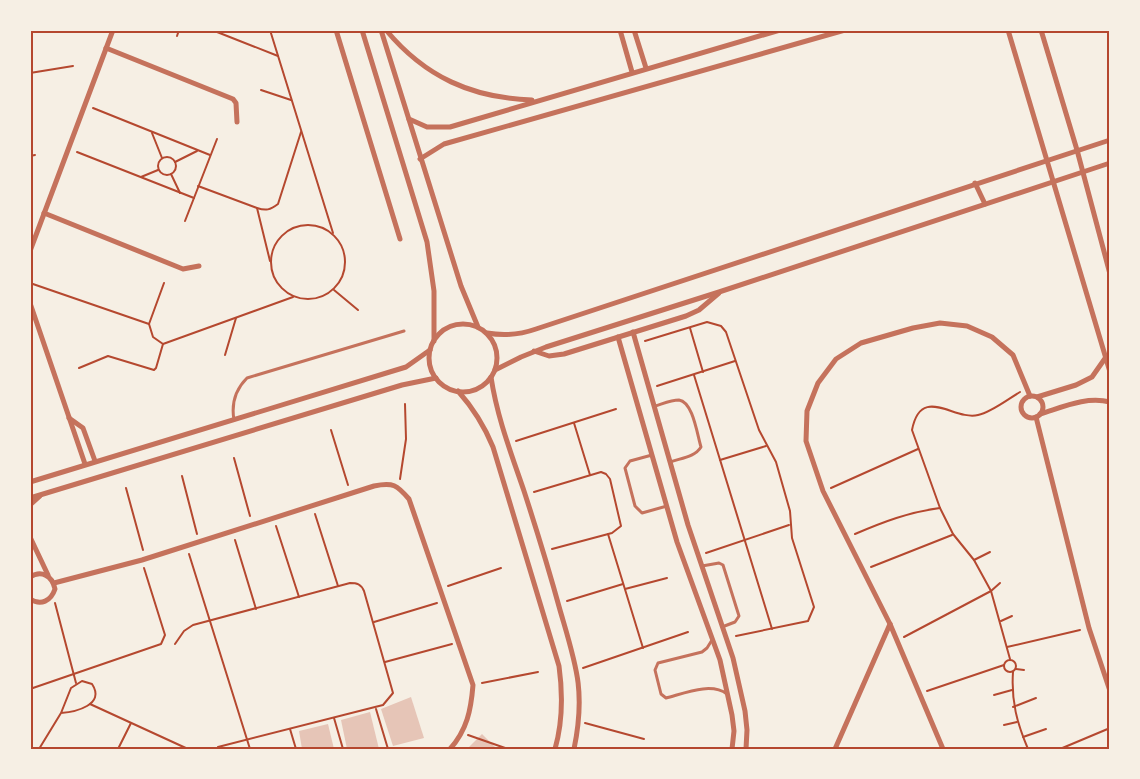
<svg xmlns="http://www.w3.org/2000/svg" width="1140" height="779" font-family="'Times New Roman',serif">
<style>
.building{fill:#e6c5b7}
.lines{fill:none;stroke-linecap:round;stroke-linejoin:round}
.path{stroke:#b5482f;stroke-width:2}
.service{stroke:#c5725c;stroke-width:3}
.minor{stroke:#c5725c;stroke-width:5}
.neatline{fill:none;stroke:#b5482f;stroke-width:2}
</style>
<rect width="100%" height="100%" fill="#f6efe4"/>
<g class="building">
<path d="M411,697L424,738L393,746L381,709Z"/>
<path d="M370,712L379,749H347L341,720Z"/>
<path d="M328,724L334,749H302L299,731Z"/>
<path d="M482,734L497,749H467Z"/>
</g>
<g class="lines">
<g class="path">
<path d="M212,30L278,56"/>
<path d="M270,30L333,233"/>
<path d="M177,36L179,30"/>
<path d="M30,73L73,66"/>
<path d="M261,90L291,100"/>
<path d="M93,108L210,155"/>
<path d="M152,133L162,158"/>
<path d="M77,152L194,198"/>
<path d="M30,156L35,155"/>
<circle cx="167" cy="166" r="9"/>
<path d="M175,162L197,151"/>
<path d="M171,174L180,193"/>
<path d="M141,177L158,170"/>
<path d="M198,186L257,208C266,211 270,210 278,204L301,132"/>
<path d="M257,208L270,261"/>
<path d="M185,221L217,139"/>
<circle cx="308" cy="262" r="37"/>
<path d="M30,283L149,324"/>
<path d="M164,283L149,324L153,337L163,344L293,297"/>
<path d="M334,290L358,310"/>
<path d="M690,328L703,372"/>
<path d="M645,341L707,322L721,326L726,332L759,430L776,462L790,511L792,538L814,607L808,621L736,636"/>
<path d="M225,355L236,318"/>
<path d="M79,368L108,356L154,370L156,368L163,344"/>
<path d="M694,375L772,629"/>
<path d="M657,386L735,361"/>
<path d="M574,423L590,475"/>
<path d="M331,430L348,485"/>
<path d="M516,441L616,409"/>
<path d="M234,458L250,516"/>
<path d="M720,460L766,446"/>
<path d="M182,476L197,534"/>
<path d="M400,479L406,439L405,404"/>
<path d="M126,488L143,550"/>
<path d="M831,488L918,449"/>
<path d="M534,492L601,472L606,474L610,479L621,526L612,533L552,549"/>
<path d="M315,514L338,586"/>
<path d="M276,526L299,597"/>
<path d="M608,534L643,648"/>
<path d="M855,534C883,522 909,512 940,508"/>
<path d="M235,540L256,609"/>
<path d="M706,553L789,525"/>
<path d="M189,554L250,749"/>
<path d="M974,560L990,552"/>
<path d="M871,567L952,535"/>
<path d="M448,586L501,568"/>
<path d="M625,589L667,578"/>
<path d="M567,601L623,584"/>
<path d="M55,603L76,683"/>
<path d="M1001,621L1012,616"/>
<path d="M374,622L437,603"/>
<path d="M904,637L991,591L1000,583"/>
<path d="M175,644L184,631L193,625L350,583C357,583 361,584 364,591L393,693L383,705L375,707L218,747"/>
<path d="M1007,647L1080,630"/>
<path d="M1010,659L991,591L974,560L953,534L940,508L912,430C921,384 954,421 978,415C992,412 1008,399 1020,392"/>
<circle cx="1010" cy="666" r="6"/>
<path d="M385,662L452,644"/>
<path d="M583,668L688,632"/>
<path d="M1016,669L1024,670"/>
<path d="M1013,672C1011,701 1017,723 1028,749"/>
<path d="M482,683L538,672"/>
<path d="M30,689L161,644L165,635L144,568"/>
<path d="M927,691L1004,665"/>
<path d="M994,695L1012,690"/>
<path d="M90,704L188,749"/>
<path d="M1013,707L1036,698"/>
<path d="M376,709L388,749"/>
<path d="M334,718L343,749"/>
<path d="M585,723L644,739"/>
<path d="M1004,725L1017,722"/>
<path d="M290,729L296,749"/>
<path d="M468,735L508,749"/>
<path d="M1023,737L1046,729"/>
<path d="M39,749L61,713L71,688L82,681L92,684C106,705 75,712 61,713"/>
<path d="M118,749L131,723"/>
<path d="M1060,749L1110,728"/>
</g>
<g class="service">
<path d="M655,406C662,404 671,400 679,400C693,402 697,434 701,447C695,457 681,458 670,462"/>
<path d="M234,420C231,403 235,390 247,378L404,331"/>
<path d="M652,455L630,461L625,468L635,506L642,513L667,506"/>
<path d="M702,566L719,563L723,565L739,616L735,622L722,627"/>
<path d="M712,640L707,648L702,652L658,663L655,670L661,694L666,698C685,693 711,682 727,694"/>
</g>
<g class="minor">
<path d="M336,30L400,239"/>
<path d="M362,30L427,242L434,291V341"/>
<path d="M381,30L461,286L478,327"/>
<path d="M386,30C425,77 472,98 532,100"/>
<path d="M620,30L632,72"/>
<path d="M634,30L646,68"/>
<path d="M1008,30L1110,372"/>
<path d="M1041,30L1077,150L1110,274"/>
<path d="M106,48L233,99L236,103L237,122"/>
<path d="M409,119L427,127H450L780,30"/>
<path d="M420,159L444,144L845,30"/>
<path d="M975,183L985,204"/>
<path d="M44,213L183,269L199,266"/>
<path d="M30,251L113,30"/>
<path d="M30,303L85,464"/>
<circle cx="463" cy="358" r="34"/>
<path d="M633,332L688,525L733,658L745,711L747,730L746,749"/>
<path d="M487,333C504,336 519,335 536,329L1110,140"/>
<path d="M618,337L677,542L720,660L732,715L734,731L732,749"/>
<path d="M534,351L549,356L564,354L686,316L699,310L719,293"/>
<path d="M495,370L521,357L546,347L719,292L1110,163"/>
<path d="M491,377C497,417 511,453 524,491C537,531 549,570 560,610C576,665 586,691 574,749"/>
<path d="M458,391C474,409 484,425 493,447L559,666C563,695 563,721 555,749"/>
<circle cx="1032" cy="407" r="11"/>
<path d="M1037,397L1076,385L1092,377L1106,357"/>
<path d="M1040,414C1063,407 1086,396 1110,402"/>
<path d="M1036,417L1089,628L1110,691"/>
<path d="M69,418L83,428L95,461"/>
<path d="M30,482L406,367L430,350"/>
<path d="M30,498L402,385L436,378"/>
<path d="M30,505L40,496"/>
<path d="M30,537L48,575"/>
<path d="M30,577C41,570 52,575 55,589C51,601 41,606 30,599"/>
<path d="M54,583L142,560L374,486C393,482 397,485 409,499L473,685C471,710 467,730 450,749"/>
<path d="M835,749L890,624"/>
<path d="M943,749L890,624L823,491L806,441L807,411L818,383L836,359L861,343L913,328L940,323L967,326L992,337L1013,355L1030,396"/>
</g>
</g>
<rect width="1140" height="779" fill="none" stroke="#f6efe4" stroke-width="63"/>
<rect x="32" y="32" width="1076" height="716" class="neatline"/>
</svg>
